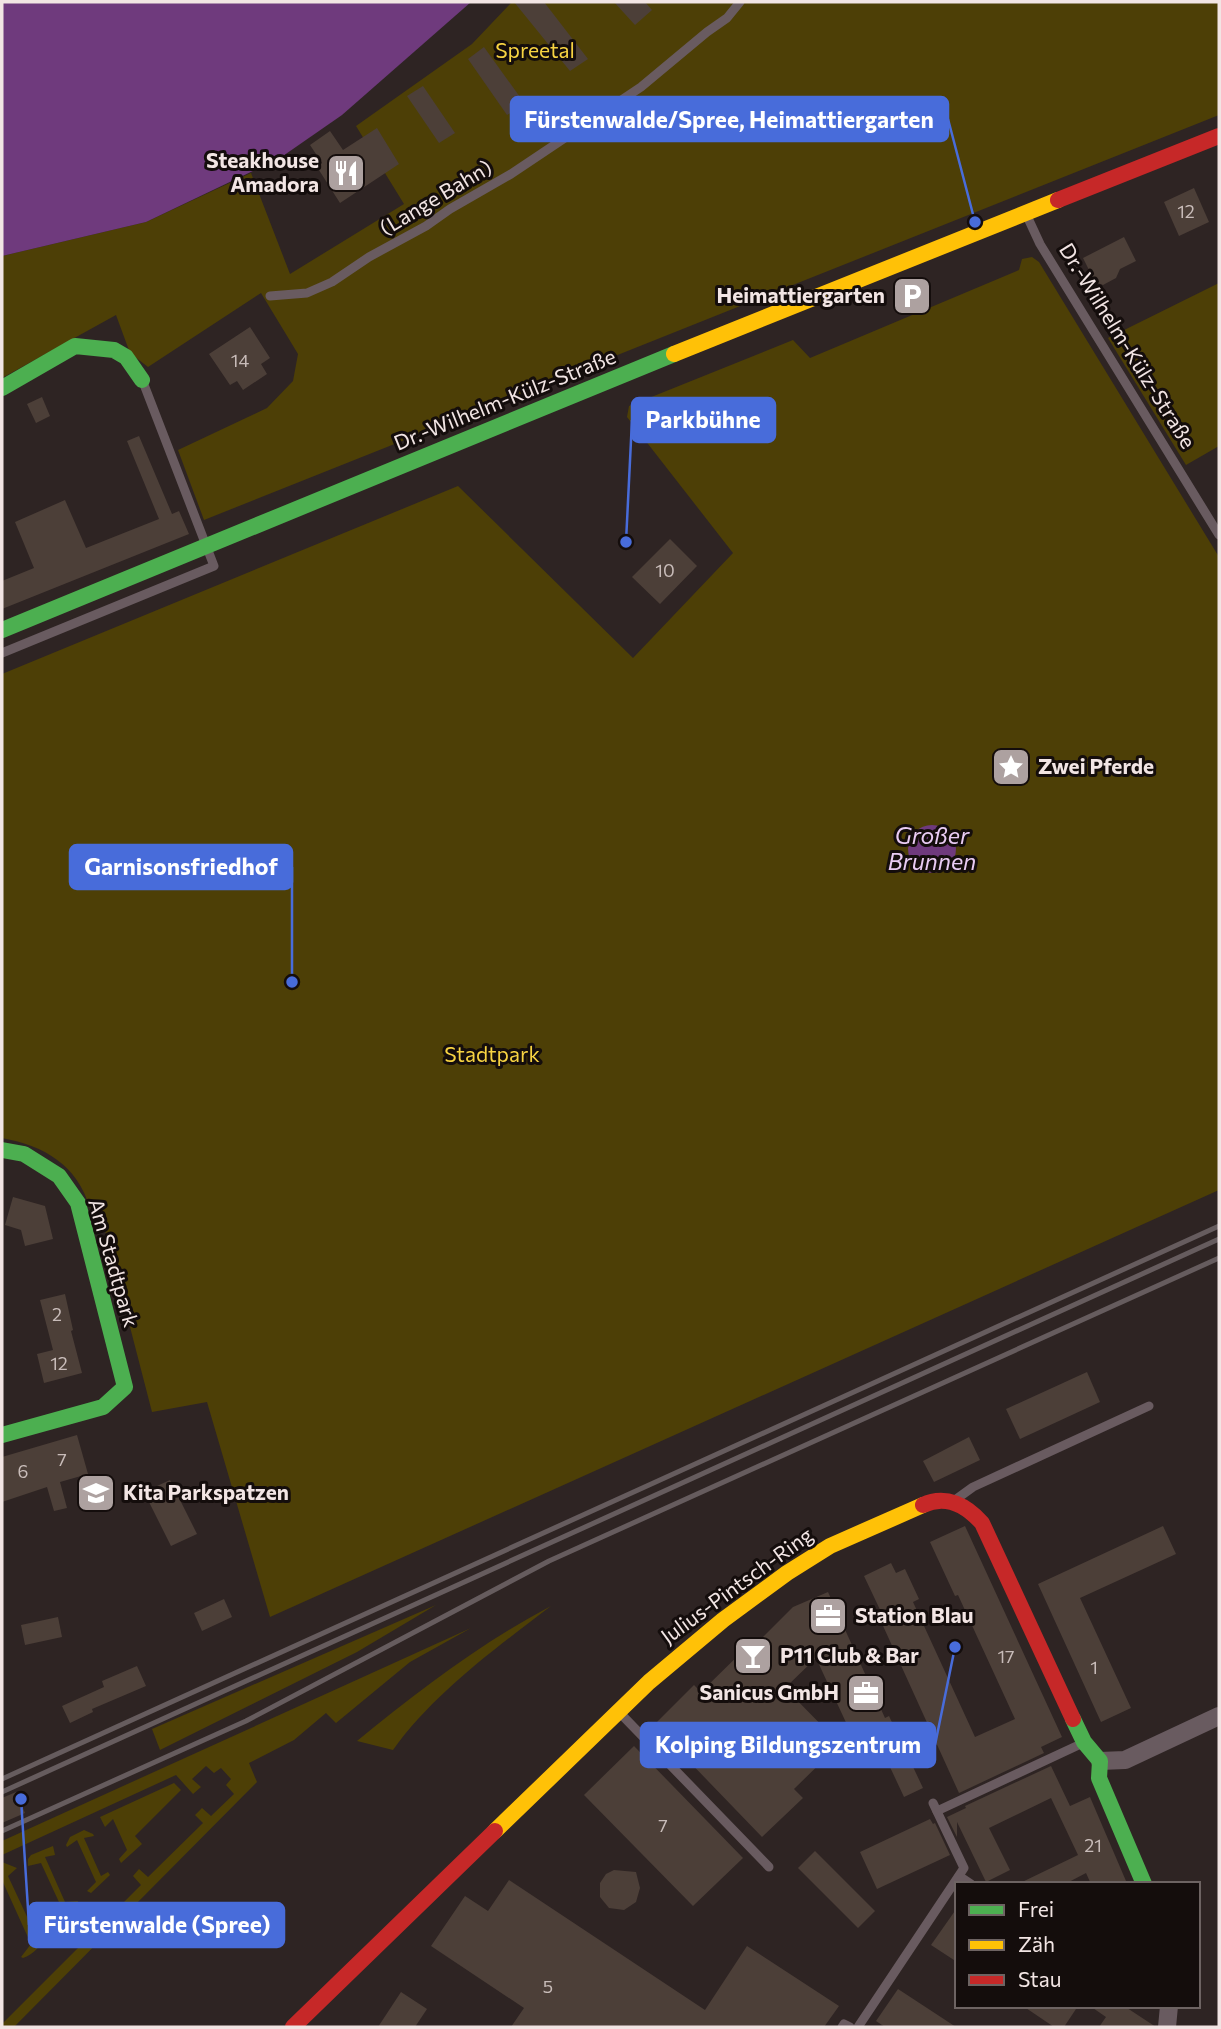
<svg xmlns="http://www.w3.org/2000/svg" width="1221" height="2029" font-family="Commissioner,sans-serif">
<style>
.green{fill:#4d3f06}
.water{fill:#6f3a7d}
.building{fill:#4c3f38}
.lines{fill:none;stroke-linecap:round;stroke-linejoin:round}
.lane{stroke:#695b60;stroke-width:9}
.street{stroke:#695b60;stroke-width:18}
.fast{stroke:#4caf50;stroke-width:16}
.slow{stroke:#ffc107;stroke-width:16}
.jam{stroke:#c62828;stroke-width:16}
.rail{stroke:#665c5e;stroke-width:5}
.labels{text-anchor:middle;stroke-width:6;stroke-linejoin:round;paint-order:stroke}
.number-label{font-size:18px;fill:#c8bcb9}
.park-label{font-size:21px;fill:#f7d342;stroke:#140d0c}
.poi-label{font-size:21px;font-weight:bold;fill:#f2e5e4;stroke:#140d0c;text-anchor:start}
.street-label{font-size:21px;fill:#f2e5e4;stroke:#140d0c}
.water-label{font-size:23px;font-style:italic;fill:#eaccf4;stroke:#140d0c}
.leader{fill:none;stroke:#486cda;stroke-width:2.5}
.callout-dot{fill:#486cda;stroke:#140d0c;stroke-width:2.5}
.callout{fill:#486cda;stroke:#486cda;stroke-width:2.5}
.callout-label{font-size:23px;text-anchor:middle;font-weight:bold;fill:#fff}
</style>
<rect width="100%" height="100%" fill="#2e2423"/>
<g class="green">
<path d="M512,2H1219V115L204,520L178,450L267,408L293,381L298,354L261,293L148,367L130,353L116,315L2,378V256L146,222L251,173L290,274L404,204L356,126L472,44Z"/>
<path d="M1032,257L1039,262L1219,557V1190L270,1617L207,1402L152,1412L99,1207L90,1208C77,1165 45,1146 2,1138V674L458,486L633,658L733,553L627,417L629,406L793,340L810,358L1019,270L1022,259Z"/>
<path d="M1219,283V446L1186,465L1108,338Z"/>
<path d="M436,1605L357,1652L160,1750L152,1729Z"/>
<path d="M551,1606C496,1648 434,1693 393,1750L357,1741C418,1691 481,1643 551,1606Z"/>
<path d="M471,1628L410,1662L336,1723L326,1713L294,1740L249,1763L257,1782L14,2027H2V2024L141,1885L133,1876L139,1869L148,1877L203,1823L195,1815L202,1808L211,1816L234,1794L226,1785L231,1779L221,1768L214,1773L206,1766L192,1779L201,1787L193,1794L176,1775L2,1855V1841Z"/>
<path d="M174,1783L181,1790L135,1836L142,1844L121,1863L119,1859L127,1850L113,1819L105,1827L100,1817Z"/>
<path d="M84,1830L93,1834L94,1836L84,1838L101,1876L108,1872L110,1875L91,1893L87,1891L96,1882L77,1840L67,1847L66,1845L70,1837Z"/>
<path d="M53,1846L55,1855L45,1857L65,1902L78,1901C76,1911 68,1919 59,1924L53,1917L64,1913L41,1863L28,1866V1859L31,1855Z"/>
<path d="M2,1862L17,1868L8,1876L37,1938L45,1930L47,1933C44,1943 33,1955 23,1958L21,1957L31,1944L2,1880Z"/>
</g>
<g class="water">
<path d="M2,2H471L342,115L280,158L146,222L2,256Z"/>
<circle cx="932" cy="849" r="24"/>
</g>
<g class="building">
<path d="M514,2H544L588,59L570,71Z"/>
<path d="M614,2H645L652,10L635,25Z"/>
<path d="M484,47L525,104L507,115L468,59Z"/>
<path d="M423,86L455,133L439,143L407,96Z"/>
<path d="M377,128L399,164L340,203L317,167L322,163L310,145L330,131L343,150Z"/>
<path d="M1194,188L1209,222L1179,236L1164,202Z"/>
<path d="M1124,237L1136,261L1120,269L1116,278L1103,285L1095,282L1083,258Z"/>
<path d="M250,327L270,358L261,364L267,374L243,390L237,381L230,385L209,354Z"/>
<path d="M42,397L50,416L36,423L27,404Z"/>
<path d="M139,436L172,514L179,511L189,534L2,609V581L34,568L15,522L65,500L86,548L159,519L127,441Z"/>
<path d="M670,539L697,566L660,604L632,577Z"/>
<path d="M13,1197L45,1206L53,1239L25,1246L21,1230L5,1225Z"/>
<path d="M65,1294L73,1330L71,1331L82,1373L44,1383L37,1354L53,1350L40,1300Z"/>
<path d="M1087,1372L1100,1402L1020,1439L1006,1409Z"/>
<path d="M77,1435L88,1474L60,1482L67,1508L54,1511L47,1487L2,1502V1457Z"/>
<path d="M969,1437L980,1460L934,1482L923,1461Z"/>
<path d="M170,1480L197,1534L171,1546L144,1492Z"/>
<path d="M965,1526L1062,1737L1041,1747L1044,1753L959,1793L879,1617L883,1616L864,1576L891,1563L896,1573L905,1569L919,1599L913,1602L975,1737L1015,1719L958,1595L955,1596L930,1542Z"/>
<path d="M1163,1526L1176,1554L1080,1598L1131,1708L1101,1722L1038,1584Z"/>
<path d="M828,1592L885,1718L889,1716L923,1788L904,1797L875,1735L856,1744L816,1658L785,1688L840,1744L794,1789L803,1798L762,1837L654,1725L694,1685L701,1692L754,1640L757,1643L793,1607Z"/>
<path d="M224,1599L232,1617L202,1631L194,1613Z"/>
<path d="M58,1617L62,1637L25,1645L21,1625Z"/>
<path d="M137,1666L146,1686L92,1709L93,1712L70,1723L62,1706L104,1687L102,1681Z"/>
<path d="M634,1746L743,1858L693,1906L584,1795Z"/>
<path d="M1051,1766L1070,1806L1090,1797L1126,1881L1120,1884H1091L1086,1873L1065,1884H1018L1078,1855L1051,1798L989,1828L1010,1870L986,1882L957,1822V1837L947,1817L966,1808L965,1806Z"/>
<path d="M16,1792L25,1813L2,1823V1798Z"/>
<path d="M930,1819L933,1824L935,1823L950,1855L877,1889L860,1852Z"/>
<path d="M815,1851L875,1911L858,1928L798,1868Z"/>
<path d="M614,1870L636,1872L640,1888L636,1902L624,1910L609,1908L600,1897V1883L606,1874Z"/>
<path d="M509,1880L705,2010L747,1946L839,2006L824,2027H511L524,2008L431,1946L465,1896L488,1911Z"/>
<path d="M957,1908V1962L931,1945Z"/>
<path d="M898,1989L956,2027H885L876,2021Z"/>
<path d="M401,1992L427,2009L415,2027H378Z"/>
<path d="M1023,2006H1078L1064,2027H1054Z"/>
<path d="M1090,2006H1124L1156,2027H1099L1106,2017Z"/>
</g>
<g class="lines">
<g class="lane">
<path d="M1027,216L1040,244L1219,535"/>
<path d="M270,296L307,293L332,282L369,257L426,226L450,209L511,174L641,87L707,32L727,18L740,2"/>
<path d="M2,653L214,566L143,382"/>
<path d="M955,1500L973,1487L1149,1406"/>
<path d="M619,1712L769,1867"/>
<path d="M937,1811L1083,1743"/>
<path d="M959,1876L971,1884"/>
<path d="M842,2027L844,2024L850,2027"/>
<path d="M858,2027L964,1868L933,1803"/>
</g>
<g class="street">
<path d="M1100,1761L1125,1760L1219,1716"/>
<path d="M1167,2027L1169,2006"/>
</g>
<g class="fast">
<path d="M2,388L75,346L114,350L126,357L142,380"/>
<path d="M2,630L674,354"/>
<path d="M2,1150L24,1154L59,1176L78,1203L125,1387L103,1407L2,1435"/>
<path d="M1073,1719L1084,1742L1100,1761L1099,1778L1144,1884"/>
</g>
<g class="slow">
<path d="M674,354L1058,200"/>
<path d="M495,1831L649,1682L723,1620L787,1573L830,1546L923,1505"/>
</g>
<g class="jam">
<path d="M1058,200L1219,136"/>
<path d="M923,1505C946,1494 967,1506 982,1523L1073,1719"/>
<path d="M293,2027L495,1831"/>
</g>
<g class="rail">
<path d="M2,1779L1219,1226"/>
<path d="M2,1792L1219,1239"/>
<path d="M2,1831L246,1721L549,1561L1219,1258"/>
</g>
</g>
<defs>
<symbol id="restaurant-square" viewBox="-11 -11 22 22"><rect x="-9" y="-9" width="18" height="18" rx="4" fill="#ada1a0" stroke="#140d0c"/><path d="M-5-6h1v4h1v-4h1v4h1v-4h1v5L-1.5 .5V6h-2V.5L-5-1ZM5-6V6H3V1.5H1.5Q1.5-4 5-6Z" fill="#fff"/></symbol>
<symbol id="parking-square" viewBox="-11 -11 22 22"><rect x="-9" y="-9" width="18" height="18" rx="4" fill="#ada1a0" stroke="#140d0c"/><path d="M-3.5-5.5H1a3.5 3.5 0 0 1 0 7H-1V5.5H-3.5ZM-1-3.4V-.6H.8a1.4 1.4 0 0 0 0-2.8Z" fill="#fff"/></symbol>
<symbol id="sight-square" viewBox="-11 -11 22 22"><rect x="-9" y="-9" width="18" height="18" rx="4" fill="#ada1a0" stroke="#140d0c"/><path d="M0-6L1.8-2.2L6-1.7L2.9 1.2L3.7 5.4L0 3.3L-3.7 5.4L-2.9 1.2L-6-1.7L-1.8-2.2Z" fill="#fff"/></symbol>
<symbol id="school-square" viewBox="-11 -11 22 22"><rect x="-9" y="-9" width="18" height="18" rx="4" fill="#ada1a0" stroke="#140d0c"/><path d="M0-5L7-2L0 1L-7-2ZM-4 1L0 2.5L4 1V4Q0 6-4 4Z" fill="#fff"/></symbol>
<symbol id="office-square" viewBox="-11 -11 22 22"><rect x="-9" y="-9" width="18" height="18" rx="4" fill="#ada1a0" stroke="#140d0c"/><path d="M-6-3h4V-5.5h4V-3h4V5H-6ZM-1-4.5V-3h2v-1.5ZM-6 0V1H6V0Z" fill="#fff"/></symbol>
<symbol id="bar-square" viewBox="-11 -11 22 22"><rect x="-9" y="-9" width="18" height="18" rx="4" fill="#ada1a0" stroke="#140d0c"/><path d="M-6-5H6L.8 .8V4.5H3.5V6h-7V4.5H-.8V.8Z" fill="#fff"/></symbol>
</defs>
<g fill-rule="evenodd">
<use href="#restaurant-square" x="324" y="151" width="44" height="44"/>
<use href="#parking-square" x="890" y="274" width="44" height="44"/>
<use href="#sight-square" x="989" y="745" width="44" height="44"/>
<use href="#school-square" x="74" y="1471" width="44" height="44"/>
<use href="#office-square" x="806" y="1594" width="44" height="44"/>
<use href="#bar-square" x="731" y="1634" width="44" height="44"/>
<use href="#office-square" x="844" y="1671" width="44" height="44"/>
</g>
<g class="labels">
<g class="number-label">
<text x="1186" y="218">12</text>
<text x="240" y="367">14</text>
<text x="665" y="577">10</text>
<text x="57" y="1321">2</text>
<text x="59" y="1370">12</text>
<text x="62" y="1466">7</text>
<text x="23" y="1478">6</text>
<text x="1006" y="1663">17</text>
<text x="1094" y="1674">1</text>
<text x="663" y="1832">7</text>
<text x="1093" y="1852">21</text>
<text x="548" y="1993">5</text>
</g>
<g class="park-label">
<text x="535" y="58">Spreetal</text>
<text x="492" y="1062">Stadtpark</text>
</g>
<g class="poi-label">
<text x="319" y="168" text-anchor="end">Steakhouse<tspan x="319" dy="24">Amadora</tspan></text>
<text x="885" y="303" text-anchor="end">Heimattiergarten</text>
<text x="1038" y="774">Zwei Pferde</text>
<text x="123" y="1500">Kita Parkspatzen</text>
<text x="855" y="1623">Station Blau</text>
<text x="780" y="1663">P11 Club &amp; Bar</text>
<text x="839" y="1700" text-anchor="end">Sanicus GmbH</text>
</g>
<g class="street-label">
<text transform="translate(436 198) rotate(-31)" y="7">(Lange Bahn)</text>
<text transform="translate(1127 346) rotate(58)" y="7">Dr.-Wilhelm-Külz-Straße</text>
<text transform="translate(505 400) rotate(-22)" y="7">Dr.-Wilhelm-Külz-Straße</text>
<text transform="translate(113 1263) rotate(74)" y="7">Am Stadtpark</text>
<text transform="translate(737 1586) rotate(-36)" y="7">Julius-Pintsch-Ring</text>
</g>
<g class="water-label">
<text x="932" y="844">Großer<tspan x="932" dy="26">Brunnen</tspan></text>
</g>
</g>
<path class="leader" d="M975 222L948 119M626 542L632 420M292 982L292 867M955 1647L935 1745M21 1799L29 1925"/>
<g class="callout-dot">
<circle cx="975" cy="222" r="7"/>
<circle cx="626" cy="542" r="7"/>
<circle cx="292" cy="982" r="7"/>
<circle cx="955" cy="1647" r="7"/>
<circle cx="21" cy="1799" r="7"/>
</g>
<g class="callout">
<rect x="511" y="97" width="437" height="44" rx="7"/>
<rect x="632" y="398" width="143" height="44" rx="7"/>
<rect x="70" y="845" width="222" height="44" rx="7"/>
<rect x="641" y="1723" width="294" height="44" rx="7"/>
<rect x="29" y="1903" width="255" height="44" rx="7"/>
</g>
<g class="callout-label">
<text x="729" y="128">Fürstenwalde/Spree, Heimattiergarten</text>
<text x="703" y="428">Parkbühne</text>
<text x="181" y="875">Garnisonsfriedhof</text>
<text x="788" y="1753">Kolping Bildungszentrum</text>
<text x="157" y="1933">Fürstenwalde (Spree)</text>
</g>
<rect width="1221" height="2029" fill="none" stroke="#f2e5e4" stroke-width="7"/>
<rect x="955" y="1882" width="245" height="126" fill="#140d0c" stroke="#6d6362" stroke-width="2"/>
<rect x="969" y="1905" width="35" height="10" fill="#4caf50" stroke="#6d6362" stroke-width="2"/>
<text x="1018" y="1917" font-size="21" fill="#f2e5e4">Frei</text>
<rect x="969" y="1940" width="35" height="10" fill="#ffc107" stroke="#6d6362" stroke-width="2"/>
<text x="1018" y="1952" font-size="21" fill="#f2e5e4">Zäh</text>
<rect x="969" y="1975" width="35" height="10" fill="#c62828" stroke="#6d6362" stroke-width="2"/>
<text x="1018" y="1987" font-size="21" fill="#f2e5e4">Stau</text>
</svg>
